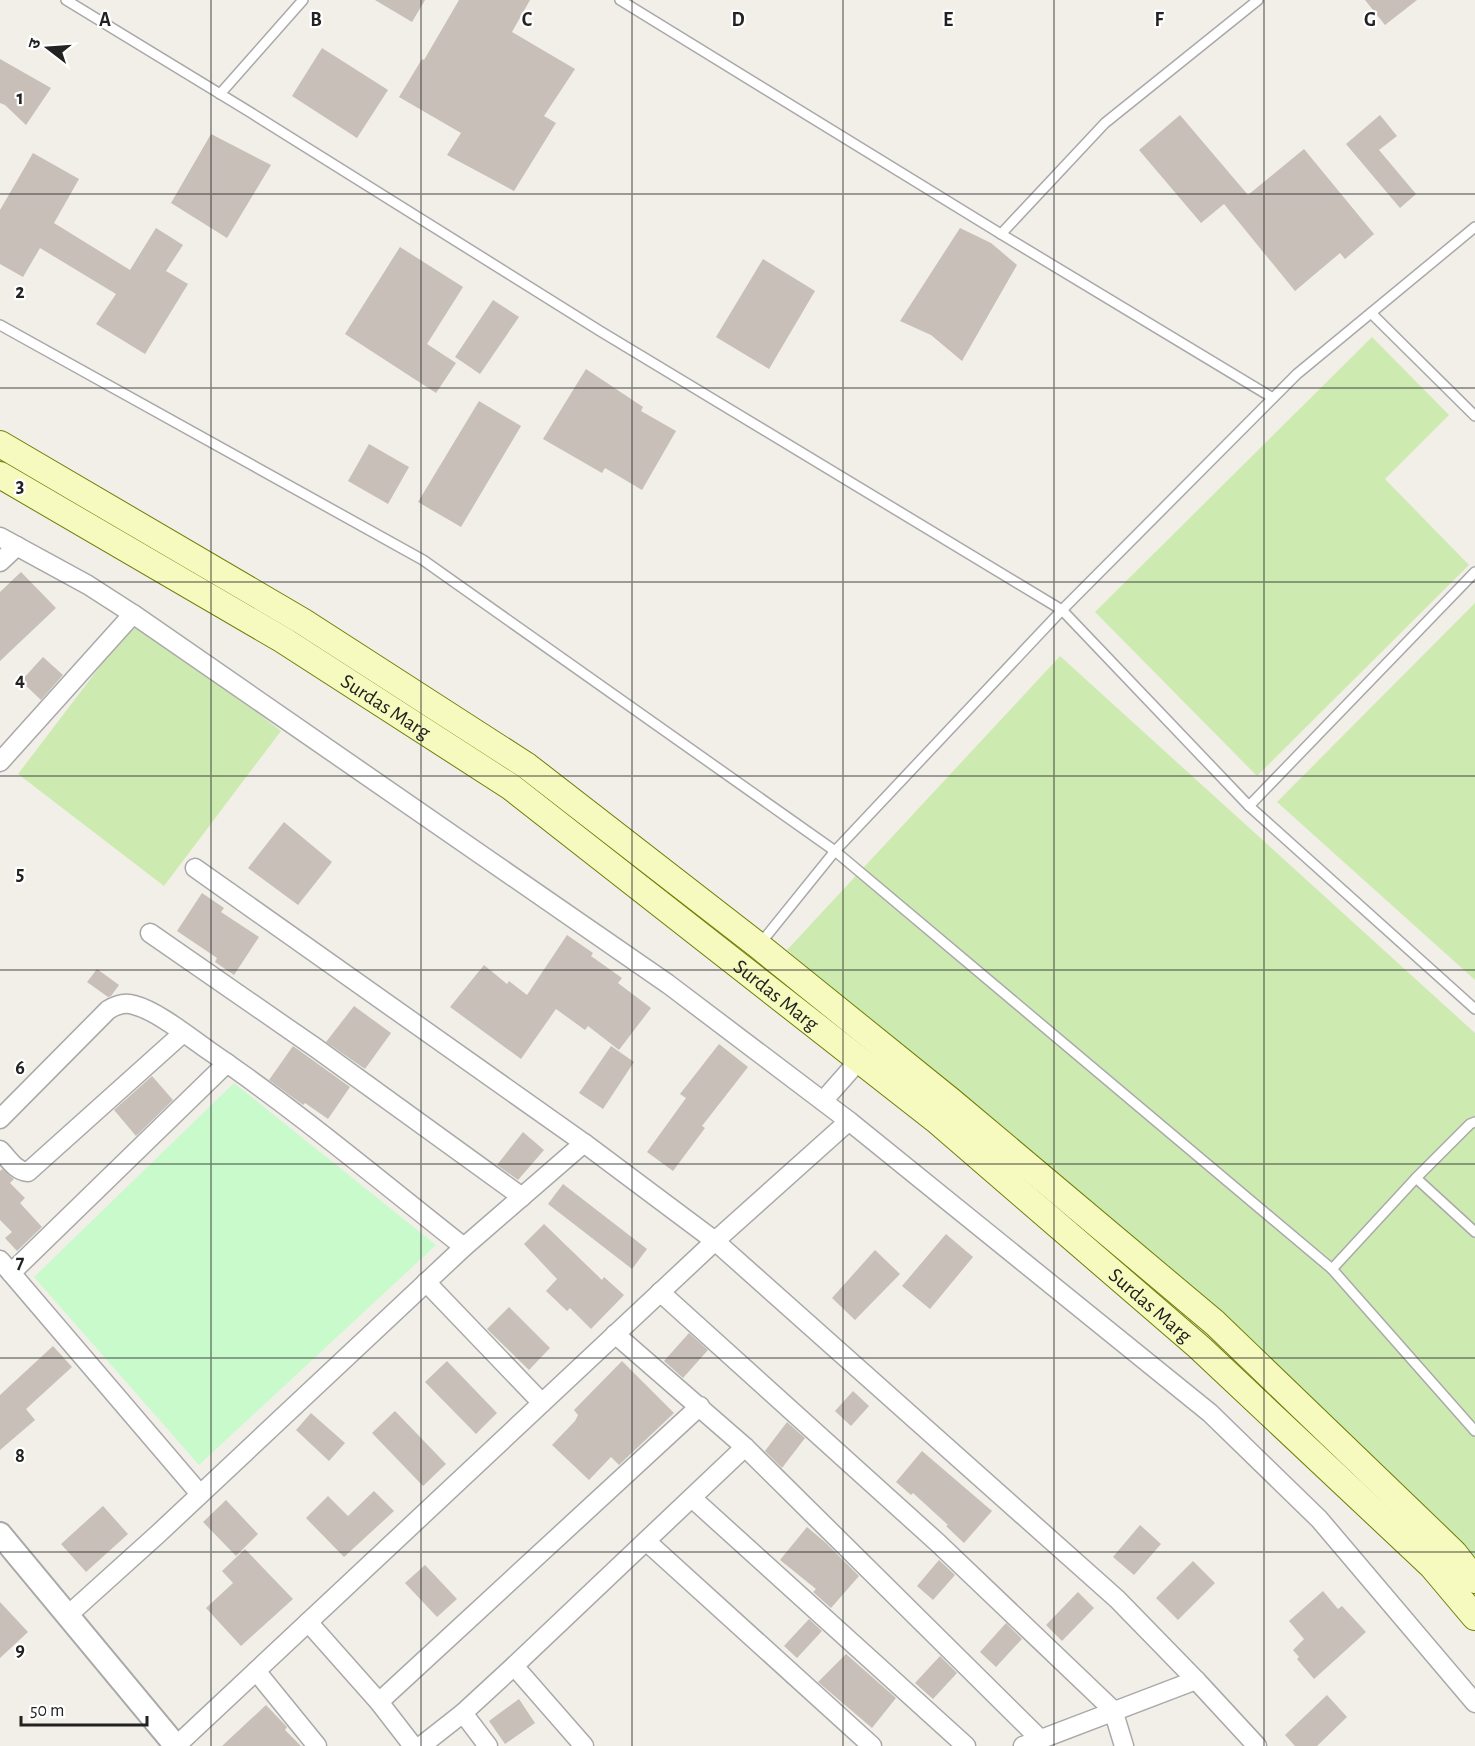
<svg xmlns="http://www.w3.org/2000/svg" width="1475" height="1746" font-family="'Alegreya Sans','Noto Sans Devanagari',sans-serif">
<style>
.grass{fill:#cdebb0}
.park{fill:#c8facc}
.building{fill:#c7bfb8}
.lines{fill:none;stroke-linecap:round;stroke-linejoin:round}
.service-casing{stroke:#a9a9a9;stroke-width:12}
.minor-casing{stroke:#a9a9a9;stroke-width:21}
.tertiary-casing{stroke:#a9a9a9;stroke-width:26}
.secondary-casing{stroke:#707d05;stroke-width:28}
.service{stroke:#fff;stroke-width:9}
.minor{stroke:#fff;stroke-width:18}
.tertiary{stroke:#fff;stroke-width:22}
.secondary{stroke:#f7fabf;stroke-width:26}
.grid{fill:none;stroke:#222;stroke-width:1.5;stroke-opacity:0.55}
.labels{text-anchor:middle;stroke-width:4.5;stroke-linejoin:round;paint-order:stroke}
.street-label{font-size:21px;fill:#222;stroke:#fff}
.grid-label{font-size:20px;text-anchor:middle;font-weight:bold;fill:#222;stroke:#fff;stroke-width:4.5;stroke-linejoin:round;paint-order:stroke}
</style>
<rect width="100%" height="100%" fill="#f2efe9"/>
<g class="grass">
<path d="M1372,337L1449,415L1385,479L1469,565L1257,776L1095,612Z"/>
<path d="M1475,603V980L1277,802Z"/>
<path d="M136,619L281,731L164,886L18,774Z"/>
<path d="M1060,656L1475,1033V1585L1257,1351L787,950Z"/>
</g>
<path class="park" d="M234,1083L436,1245L199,1465L34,1277Z"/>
<g class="building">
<path d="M375,0H425L412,22Z"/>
<path d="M459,0H530L512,32L575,69L544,116L556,123L514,191L447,155L461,133L399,97L422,59L424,60Z"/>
<path d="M1365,0H1417L1385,25Z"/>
<path d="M322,48L388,90L357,138L292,96Z"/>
<path d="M0,59L51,88L26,125L5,105L0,103Z"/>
<path d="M1180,115L1248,195L1304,149L1374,234L1345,259L1340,253L1295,291L1224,204L1201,223L1139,150Z"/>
<path d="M1380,115L1397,136L1379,150L1416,194L1400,208L1346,144Z"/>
<path d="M211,134L271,165L227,238L171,203Z"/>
<path d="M33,153L79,179L54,223L130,270L156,228L183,245L166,271L188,284L145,354L96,324L116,294L40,248L23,277L0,264V210Z"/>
<path d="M960,228L991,243L1017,265L962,361L931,335L900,321Z"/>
<path d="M400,247L463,287L427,344L456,363L436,393L345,334Z"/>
<path d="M763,259L815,291L769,369L716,337Z"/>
<path d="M493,300L519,317L480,374L455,357Z"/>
<path d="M586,369L643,407L641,411L676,431L642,490L605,468L602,473L543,439Z"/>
<path d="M479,401L521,426L461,527L418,502Z"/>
<path d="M369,444L409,467L388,504L348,481Z"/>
<path d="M21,572L56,608L0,661V592Z"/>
<path d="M43,657L63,675L41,700L21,681Z"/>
<path d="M284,822L332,862L298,905L248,868Z"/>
<path d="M202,893L224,908L221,912L259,937L234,975L215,962L217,958L177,931Z"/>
<path d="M567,935L593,953L591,956L622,978L618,983L651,1008L619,1050L588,1026L585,1030L556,1009L521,1059L450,1007L484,965L507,984L509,981L527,995Z"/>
<path d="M97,969L119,985L111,996L108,997L87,982Z"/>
<path d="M354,1006L391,1033L365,1069L326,1042Z"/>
<path d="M719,1044L748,1067L702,1126L705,1128L673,1171L647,1152L686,1098L680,1094Z"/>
<path d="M293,1046L350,1087L328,1119L305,1103L303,1105L269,1080Z"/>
<path d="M611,1046L634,1062L603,1109L579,1093Z"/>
<path d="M152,1076L173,1100L136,1136L114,1110Z"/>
<path d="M523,1132L544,1150L518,1180L497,1165Z"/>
<path d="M2,1169L14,1179L10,1183L25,1198L20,1203L42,1227L17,1251L5,1238L12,1232L0,1220V1171Z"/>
<path d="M563,1184L647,1249L632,1269L548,1204Z"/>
<path d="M544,1224L602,1280L604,1277L624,1295L591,1329L570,1308L567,1311L546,1291L557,1279L524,1244Z"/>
<path d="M946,1234L973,1257L930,1309L902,1286Z"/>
<path d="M875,1250L900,1274L855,1320L832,1298Z"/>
<path d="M509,1307L550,1348L529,1370L487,1329Z"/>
<path d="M689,1333L708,1350L683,1378L664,1361Z"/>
<path d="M53,1346L72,1367L26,1409L35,1420L0,1450V1395Z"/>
<path d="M447,1361L497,1413L476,1434L425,1382Z"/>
<path d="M622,1361L674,1413L619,1465L611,1457L589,1480L552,1445L575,1421L578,1415L574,1410Z"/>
<path d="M853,1391L869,1406L851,1426L835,1411Z"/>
<path d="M395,1411L446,1464L423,1486L372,1433Z"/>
<path d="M311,1413L345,1443L329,1461L296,1430Z"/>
<path d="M787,1422L805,1438L782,1468L765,1451Z"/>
<path d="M922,1451L992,1511L964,1543L946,1526L948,1525L913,1493L911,1495L896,1482Z"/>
<path d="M374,1491L394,1511L344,1557L306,1518L328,1496L348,1516Z"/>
<path d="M226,1500L258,1534L236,1556L203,1522Z"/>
<path d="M103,1506L128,1534L86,1572L61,1544Z"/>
<path d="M1140,1525L1161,1544L1134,1575L1113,1557Z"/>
<path d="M807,1527L826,1543L859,1576L831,1608L813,1592L816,1589L780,1560Z"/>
<path d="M245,1549L293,1599L241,1646L206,1608L233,1583L222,1571Z"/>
<path d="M939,1560L955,1575L933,1600L917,1586Z"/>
<path d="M1193,1561L1215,1583L1178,1620L1156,1598Z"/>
<path d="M425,1565L457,1599L437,1617L405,1583Z"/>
<path d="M1323,1591L1338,1609L1342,1606L1366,1632L1314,1679L1297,1659L1299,1657L1293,1650L1304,1639L1289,1621Z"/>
<path d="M1078,1592L1094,1608L1062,1641L1046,1625Z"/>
<path d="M0,1602L28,1632L0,1658Z"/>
<path d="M809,1619L822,1631L797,1658L784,1646Z"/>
<path d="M1006,1623L1022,1639L996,1667L980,1652Z"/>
<path d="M846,1654L896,1698L872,1728L818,1682Z"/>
<path d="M940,1656L957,1673L933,1699L915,1683Z"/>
<path d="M1327,1695L1347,1717L1317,1746H1295L1285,1735Z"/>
<path d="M519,1699L535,1723L505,1744L489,1721Z"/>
<path d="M266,1705L287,1727L285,1730L301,1746H222Z"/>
</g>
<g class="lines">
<defs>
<g id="service">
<path d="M66,0L253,114L600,331L1062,610L1249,806L1475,1009"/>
<path d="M620,0L1001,234L1273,398"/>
<path d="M220,94L303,0"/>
<path d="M1001,234L1105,123L1258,0"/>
<path d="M1371,313L1475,416"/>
<path d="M0,325L423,560L835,851L1332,1269L1475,1431"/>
<path d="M1249,806L1475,572"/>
<path d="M760,944L835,851L1062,610L1273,398L1297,374L1475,227"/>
<path d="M1416,1178L1475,1232"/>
<path d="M1332,1269L1416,1178L1470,1124L1475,1122"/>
</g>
<g id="minor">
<path d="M0,537L88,585L133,614L668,984L849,1121L1210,1413L1319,1519L1475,1703"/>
<path d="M0,562L17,546"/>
<path d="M0,762L133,614"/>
<path d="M195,868L584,1143L715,1241L1117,1599L1196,1680L1257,1746"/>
<path d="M150,933L316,1048L522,1197"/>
<path d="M823,1101L860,1059"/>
<path d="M0,1119L108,1010C116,1005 125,1002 134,1005C157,1011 188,1036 208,1050C296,1110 379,1180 464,1247"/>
<path d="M0,1150C8,1158 15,1171 28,1172L183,1033"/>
<path d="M0,1260L200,1494"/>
<path d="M11,1273L227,1063"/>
<path d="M426,1282L542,1403"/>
<path d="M660,1292L938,1543L1113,1710L1124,1746"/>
<path d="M615,1334L745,1447L1040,1739"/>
<path d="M692,1498L966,1746"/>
<path d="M646,1541L872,1746"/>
<path d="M67,1616L158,1534L464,1247L584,1143"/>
<path d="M308,1622L379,1702L413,1746"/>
<path d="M514,1666L584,1746"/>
<path d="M256,1671L317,1746"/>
<path d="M379,1702L700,1406"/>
<path d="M463,1713L488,1746"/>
<path d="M176,1746L715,1241L849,1121"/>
<path d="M421,1746L463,1713L514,1666L745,1447"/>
<path d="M1023,1746L1196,1680"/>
</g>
<path id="tertiary" d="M0,1534L176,1746"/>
<g id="secondary">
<path d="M0,444L302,621L527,766L759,946L951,1101L1215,1323L1454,1553L1475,1580"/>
<path id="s1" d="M0,475L283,640L511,787L936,1120L1199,1347L1432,1566L1475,1617"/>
</g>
</defs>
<use href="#service" class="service-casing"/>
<use href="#minor" class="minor-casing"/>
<use href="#tertiary" class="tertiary-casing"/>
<use href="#secondary" class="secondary-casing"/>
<use href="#service" class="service"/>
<use href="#minor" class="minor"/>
<use href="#tertiary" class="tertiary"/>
<use href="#secondary" class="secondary"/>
</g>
<path class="grid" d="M211,0V1746M421,0V1746M632,0V1746M843,0V1746M1054,0V1746M1264,0V1746M0,194H1475M0,388H1475M0,582H1475M0,776H1475M0,970H1475M0,1164H1475M0,1358H1475M0,1552H1475"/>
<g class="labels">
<g class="street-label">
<text dy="7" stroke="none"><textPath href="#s1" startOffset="450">Surdas Marg</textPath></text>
<text dy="7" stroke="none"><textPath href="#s1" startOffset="936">Surdas Marg</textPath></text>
<text dy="7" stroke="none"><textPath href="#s1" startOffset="1422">Surdas Marg</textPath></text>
</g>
</g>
<g class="grid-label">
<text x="105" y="26">A</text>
<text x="316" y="26">B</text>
<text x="527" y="26">C</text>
<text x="738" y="26">D</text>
<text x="948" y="26">E</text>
<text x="1159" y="26">F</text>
<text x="1370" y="26">G</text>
<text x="20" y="104">1</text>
<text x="20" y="298">2</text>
<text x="20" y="492">3</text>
<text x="20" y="686">4</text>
<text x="20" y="880">5</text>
<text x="20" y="1074">6</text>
<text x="20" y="1268">7</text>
<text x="20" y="1462">8</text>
<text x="20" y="1656">9</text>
</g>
<g transform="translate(48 48) rotate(287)" stroke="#ffffff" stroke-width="4.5" paint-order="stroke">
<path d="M0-4.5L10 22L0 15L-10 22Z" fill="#222222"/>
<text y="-9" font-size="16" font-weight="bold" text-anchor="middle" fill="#222222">उ</text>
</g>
<path d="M21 1716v9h126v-9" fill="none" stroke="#222222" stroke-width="3"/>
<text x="30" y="1716" font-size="18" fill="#222222" stroke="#ffffff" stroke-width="4.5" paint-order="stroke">50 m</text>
</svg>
